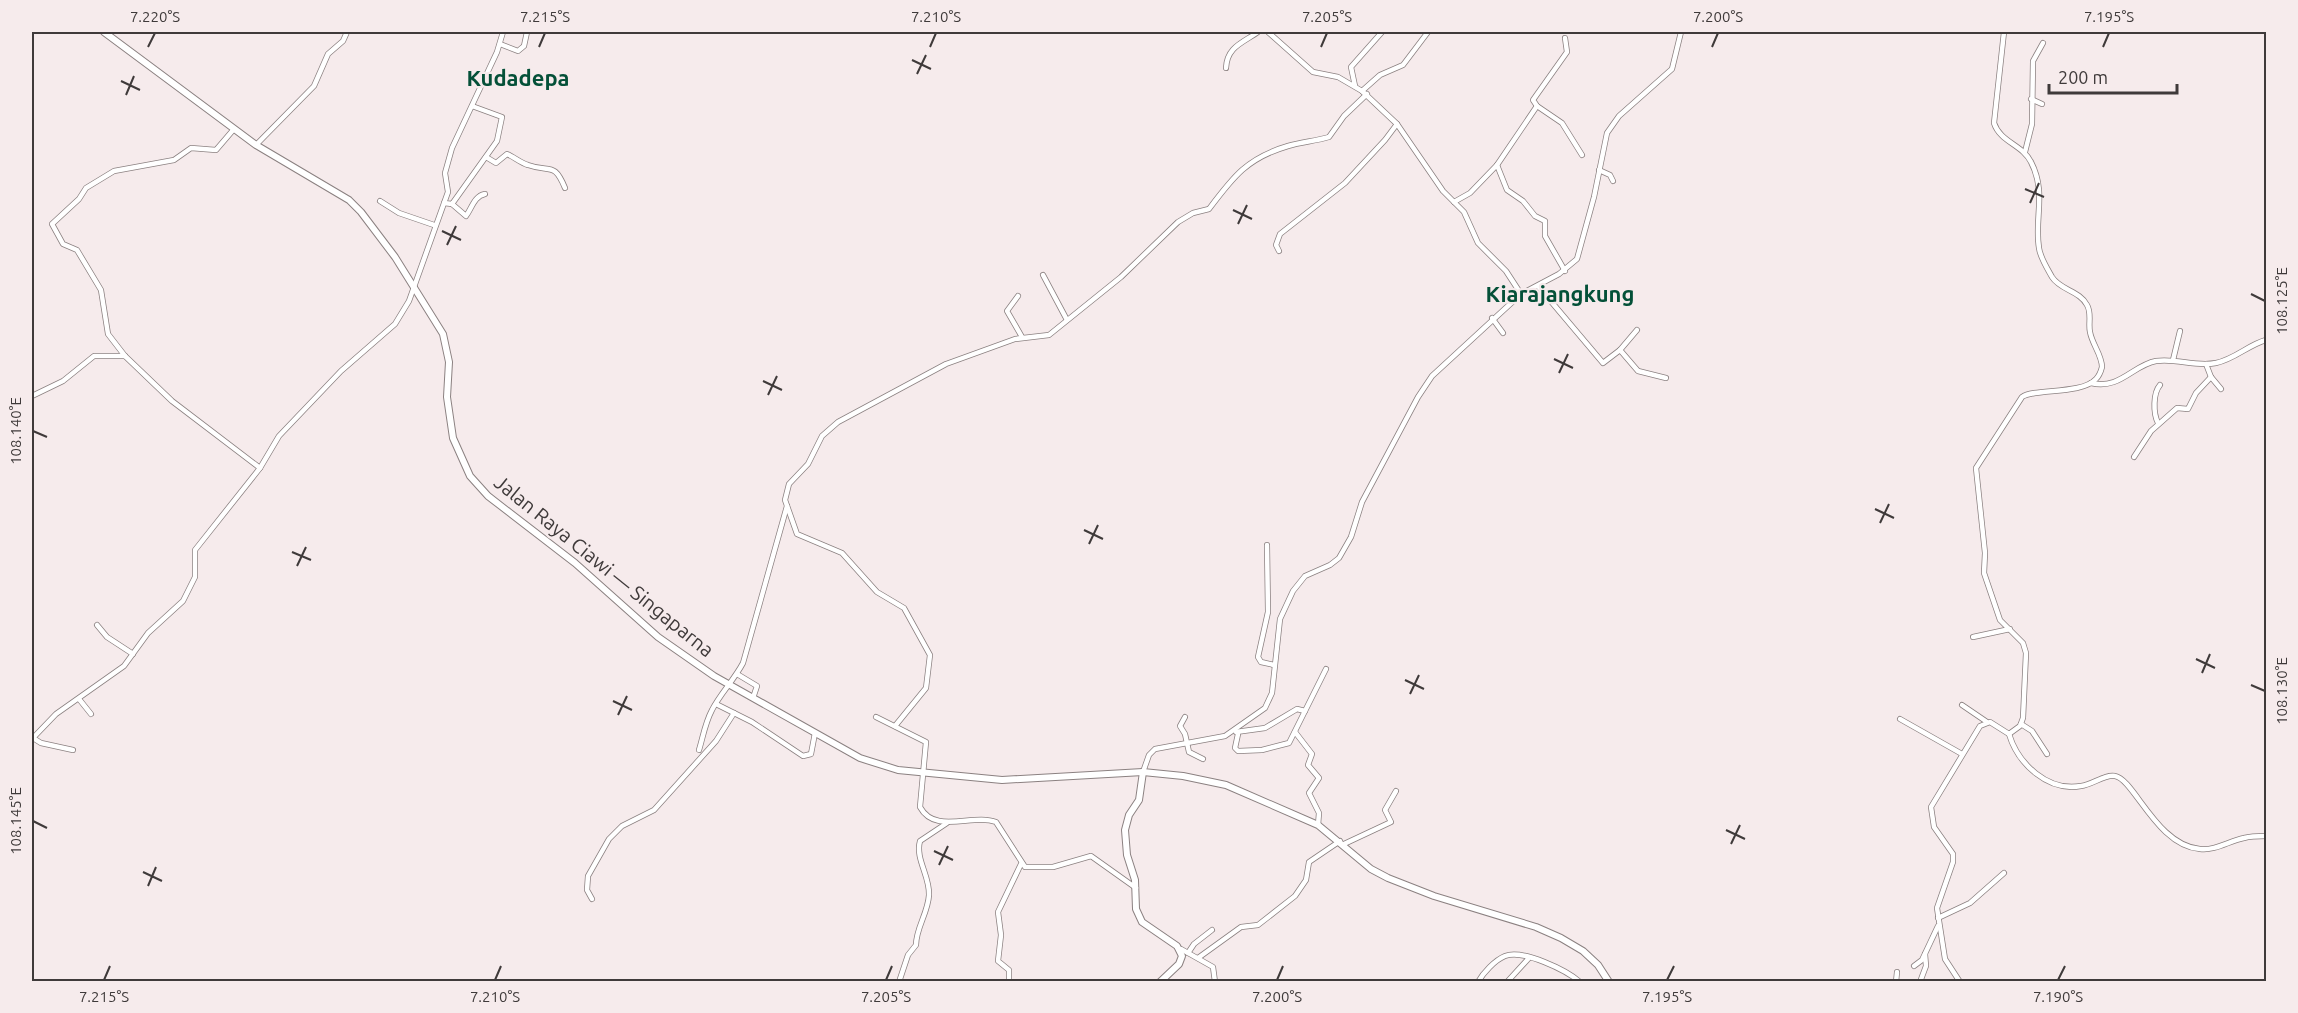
<svg xmlns="http://www.w3.org/2000/svg" width="2298" height="1013" font-family="Ubuntu,sans-serif">
<style>
.lines{fill:none;stroke-linecap:round;stroke-linejoin:round}
.minor-casing{stroke:#8b8181;stroke-width:6}
.secondary-casing{stroke:#8b8181;stroke-width:8}
.minor{stroke:#fff;stroke-width:4.5}
.secondary{stroke:#fff;stroke-width:6}
.ticks{fill:none;stroke:#3f3a3a;stroke-width:2}
.labels{text-anchor:middle;stroke-width:4.5;stroke-linejoin:round;paint-order:stroke}
.street-label{font-size:20px;fill:#3f3a3a;stroke:#f6ebec}
.quarter-label{font-size:22px;font-weight:bold;fill:#045038;stroke:#f6ebec}
.neatline{fill:none;stroke:#3f3a3a;stroke-width:2}
.ticks-label{font-size:15px;text-anchor:middle;fill:#3f3a3a}
</style>
<rect width="100%" height="100%" fill="#f6ebec"/>
<g class="lines">
<defs>
<g id="minor">
<path d="M1565,38L1567,52L1533,100L1537,106L1562,123L1582,155"/>
<path d="M500,44L518,51L524,46L527,32"/>
<path d="M1226,68C1227,47 1242,43 1258,32"/>
<path d="M1355,86L1351,67L1382,32"/>
<path d="M1362,91L1380,75L1403,65L1428,32"/>
<path d="M2031,99L2042,104"/>
<path d="M234,129L216,150L191,148L174,160L114,171L86,188L79,199L52,224L63,244L77,250L101,290L108,334L125,356L172,401L260,468"/>
<path d="M256,145L314,86L328,54L343,41L347,32"/>
<path d="M2025,152L2032,124L2033,61L2043,43"/>
<path d="M486,157L496,163L507,154C514,157 521,163 528,165C550,173 554,161 565,188"/>
<path d="M1497,165L1537,106"/>
<path d="M1599,170L1610,175L1613,181"/>
<path d="M380,201L399,213L434,225"/>
<path d="M1454,202L1470,193L1497,165L1507,190L1523,201L1535,216L1545,221V236L1565,271"/>
<path d="M444,203L452,204L497,141L502,117L472,106"/>
<path d="M452,204L466,216C472,208 474,196 485,194"/>
<path d="M1279,251L1276,245L1280,234L1345,183L1385,140L1397,124"/>
<path d="M1043,275L1067,320"/>
<path d="M1538,286L1603,363L1620,350L1638,371L1666,378"/>
<path d="M1521,294L1559,274L1577,259L1594,197L1607,133L1619,116L1672,69L1681,32"/>
<path d="M1018,296L1007,311L1022,337"/>
<path d="M1492,318L1503,333"/>
<path d="M1620,350L1637,330"/>
<path d="M2173,360L2180,331"/>
<path d="M2206,364L2211,377L2221,389"/>
<path d="M2091,383C2120,390 2133,365 2156,361C2177,358 2195,367 2216,363C2235,359 2248,345 2266,340"/>
<path d="M32,396L63,381L94,356H125"/>
<path d="M2158,423C2153,413 2153,393 2160,385"/>
<path d="M2134,457L2151,431L2177,408L2188,409L2196,393L2211,377"/>
<path d="M1267,545L1268,612L1258,657L1261,662L1274,665"/>
<path d="M97,625L107,637L133,654"/>
<path d="M1973,637L2010,629"/>
<path d="M737,674L757,686L753,698"/>
<path d="M79,699L91,714"/>
<path d="M716,704L752,722L803,756L811,754L815,733"/>
<path d="M1962,705L1987,722"/>
<path d="M876,717L926,742L920,807C935,835 973,813 996,822L1025,867H1053L1091,856L1136,888"/>
<path d="M1185,717L1180,726L1185,734L1189,752L1203,759"/>
<path d="M1900,719L1962,754"/>
<path d="M2021,724L2032,731L2047,754"/>
<path d="M895,726L926,688L930,655L904,608L877,592L842,553L797,534L785,500L789,484L808,464L822,436L838,422L946,364L1015,339L1049,335L1121,277L1178,222L1193,213L1209,209C1233,177 1247,158 1288,146C1301,142 1316,141 1329,137L1344,116L1367,94"/>
<path d="M1236,732L1265,728L1297,709L1305,711"/>
<path d="M1295,732L1312,754L1308,765L1319,778L1309,793L1319,813L1318,825"/>
<path d="M1238,734L1235,748L1238,751L1262,750L1289,743L1326,669"/>
<path d="M2009,734C2018,764 2048,792 2081,786C2092,785 2105,774 2115,776C2134,779 2157,846 2200,849C2215,851 2229,841 2244,838C2251,836 2259,836 2266,836"/>
<path d="M33,738L41,743L73,750"/>
<path d="M32,739L56,714L124,666L148,633L183,601L195,577V550L260,468L279,436L341,371L395,324L409,301L448,192L445,173L452,148L497,52L503,32"/>
<path d="M699,750C703,737 705,723 712,710C720,694 734,680 743,663L787,506"/>
<path d="M1143,772L1149,755L1155,749L1225,736L1265,708L1272,693L1280,619L1293,591L1305,576L1330,565L1339,558L1351,537L1362,502L1418,397L1432,376L1521,294L1506,271L1478,243L1464,212L1443,191L1397,124L1362,91L1338,77L1313,72L1268,32"/>
<path d="M1344,844L1391,822L1385,810L1396,791"/>
<path d="M592,899L587,890L588,876L609,839L622,826L654,810L716,741L734,713"/>
<path d="M1938,918L1970,903L2004,873"/>
<path d="M1181,949L1213,967L1215,982"/>
<path d="M1188,953L1194,944L1212,930"/>
<path d="M1198,958L1241,927L1258,925L1295,896L1306,880L1309,862L1340,841"/>
<path d="M1914,966L1922,960L1938,926"/>
<path d="M899,982L908,955L916,945C916,928 928,913 929,895C930,876 915,859 920,841L947,823"/>
<path d="M1009,982V970L998,961L1001,935L998,912L1021,864"/>
<path d="M1318,982H1327"/>
<path d="M1478,982C1483,973 1495,960 1505,956C1523,949 1566,970 1580,982"/>
<path d="M1507,982L1529,958"/>
<path d="M1896,982L1897,972"/>
<path d="M1920,982L1926,966L1925,954"/>
<path d="M1960,982L1945,959L1937,908L1953,862V854L1934,827L1931,807L1980,726L1990,722L2009,734L2020,726L2023,718L2026,653L2023,643L2000,620L1984,573L1985,553L1976,468L2022,397C2035,388 2081,395 2096,379C2099,376 2101,371 2102,367C2102,355 2092,344 2090,332C2088,324 2092,313 2087,305C2080,291 2060,290 2052,277C2047,268 2040,257 2039,248C2034,218 2047,193 2031,162C2023,145 2000,142 1994,123L2004,32"/>
</g>
<g id="secondary">
<path d="M104,32L256,145L349,200L361,212L395,257L443,334L449,362L447,397L453,438L470,476L488,496L575,563L658,637L714,676L860,758L898,770L1002,780L1143,772L1183,776L1226,785L1318,825L1371,869L1388,878L1434,896L1536,927L1561,938L1583,951L1598,965L1609,982"/>
<path d="M1143,772L1139,800L1129,815L1125,830L1127,855L1135,880L1136,909L1142,922L1177,946L1182,956L1179,964L1160,982"/>
</g>
</defs>
<use href="#minor" class="minor-casing"/>
<use href="#secondary" class="secondary-casing"/>
<use href="#minor" class="minor"/>
<use href="#secondary" class="secondary"/>
</g>
<path class="ticks" d="M148,47L155,33M539,47L545,33M930,47L936,33M1321,47L1327,33M1712,47L1718,33M2103,47L2109,33M912,60L931,69M917,74L926,55M121,81L140,90M126,95L134,76M2025,189L2044,197M2030,203L2039,183M1233,210L1252,219M1238,224L1247,205M442,231L461,240M447,245L456,226M2251,294L2265,301M1554,359L1573,368M1559,373L1568,354M763,381L782,390M768,395L777,376M33,431L47,437M1875,509L1894,518M1880,523L1889,504M1084,530L1103,539M1089,544L1098,525M292,552L311,560M297,566L306,547M2196,659L2215,668M2202,673L2210,654M1405,680L1424,689M2251,685L2265,691M1410,694L1419,675M613,701L632,710M618,715L627,696M33,821L47,828M1726,830L1745,839M1731,844L1740,825M934,851L953,860M939,865L948,846M143,872L162,881M148,886L156,867M104,980L110,966M495,980L501,966M886,980L892,966M1277,980L1283,966M1667,980L1674,966M2058,980L2065,966"/>
<g class="labels">
<g class="street-label">
<text transform="translate(604 566) rotate(39)" y="7">Jalan Raya Ciawi — Singaparna</text>
</g>
<g class="quarter-label">
<text x="518" y="86">Kudadepa</text>
<text x="1560" y="302">Kiarajangkung</text>
</g>
</g>
<rect width="2298" height="1013" fill="none" stroke="#f6ebec" stroke-width="66"/>
<path d="M2049 84v9h128v-9" fill="none" stroke="#3f3a3a" stroke-width="3"/>
<text x="2058" y="84" font-size="18" fill="#3f3a3a" stroke="#f6ebec" stroke-width="4.5" paint-order="stroke">200 m</text>
<rect x="33" y="33" width="2232" height="947" class="neatline"/>
<g class="ticks-label">
<text x="155" y="22">7.220°S</text>
<text x="545" y="22">7.215°S</text>
<text x="936" y="22">7.210°S</text>
<text x="1327" y="22">7.205°S</text>
<text x="1718" y="22">7.200°S</text>
<text x="2109" y="22">7.195°S</text>
<text transform="translate(2282 301) rotate(-90)" y="5">108.125°E</text>
<text transform="translate(16 431) rotate(-90)" y="5">108.140°E</text>
<text transform="translate(2282 691) rotate(-90)" y="5">108.130°E</text>
<text transform="translate(16 821) rotate(-90)" y="5">108.145°E</text>
<text x="104" y="1002">7.215°S</text>
<text x="495" y="1002">7.210°S</text>
<text x="886" y="1002">7.205°S</text>
<text x="1277" y="1002">7.200°S</text>
<text x="1667" y="1002">7.195°S</text>
<text x="2058" y="1002">7.190°S</text>
</g>
</svg>
